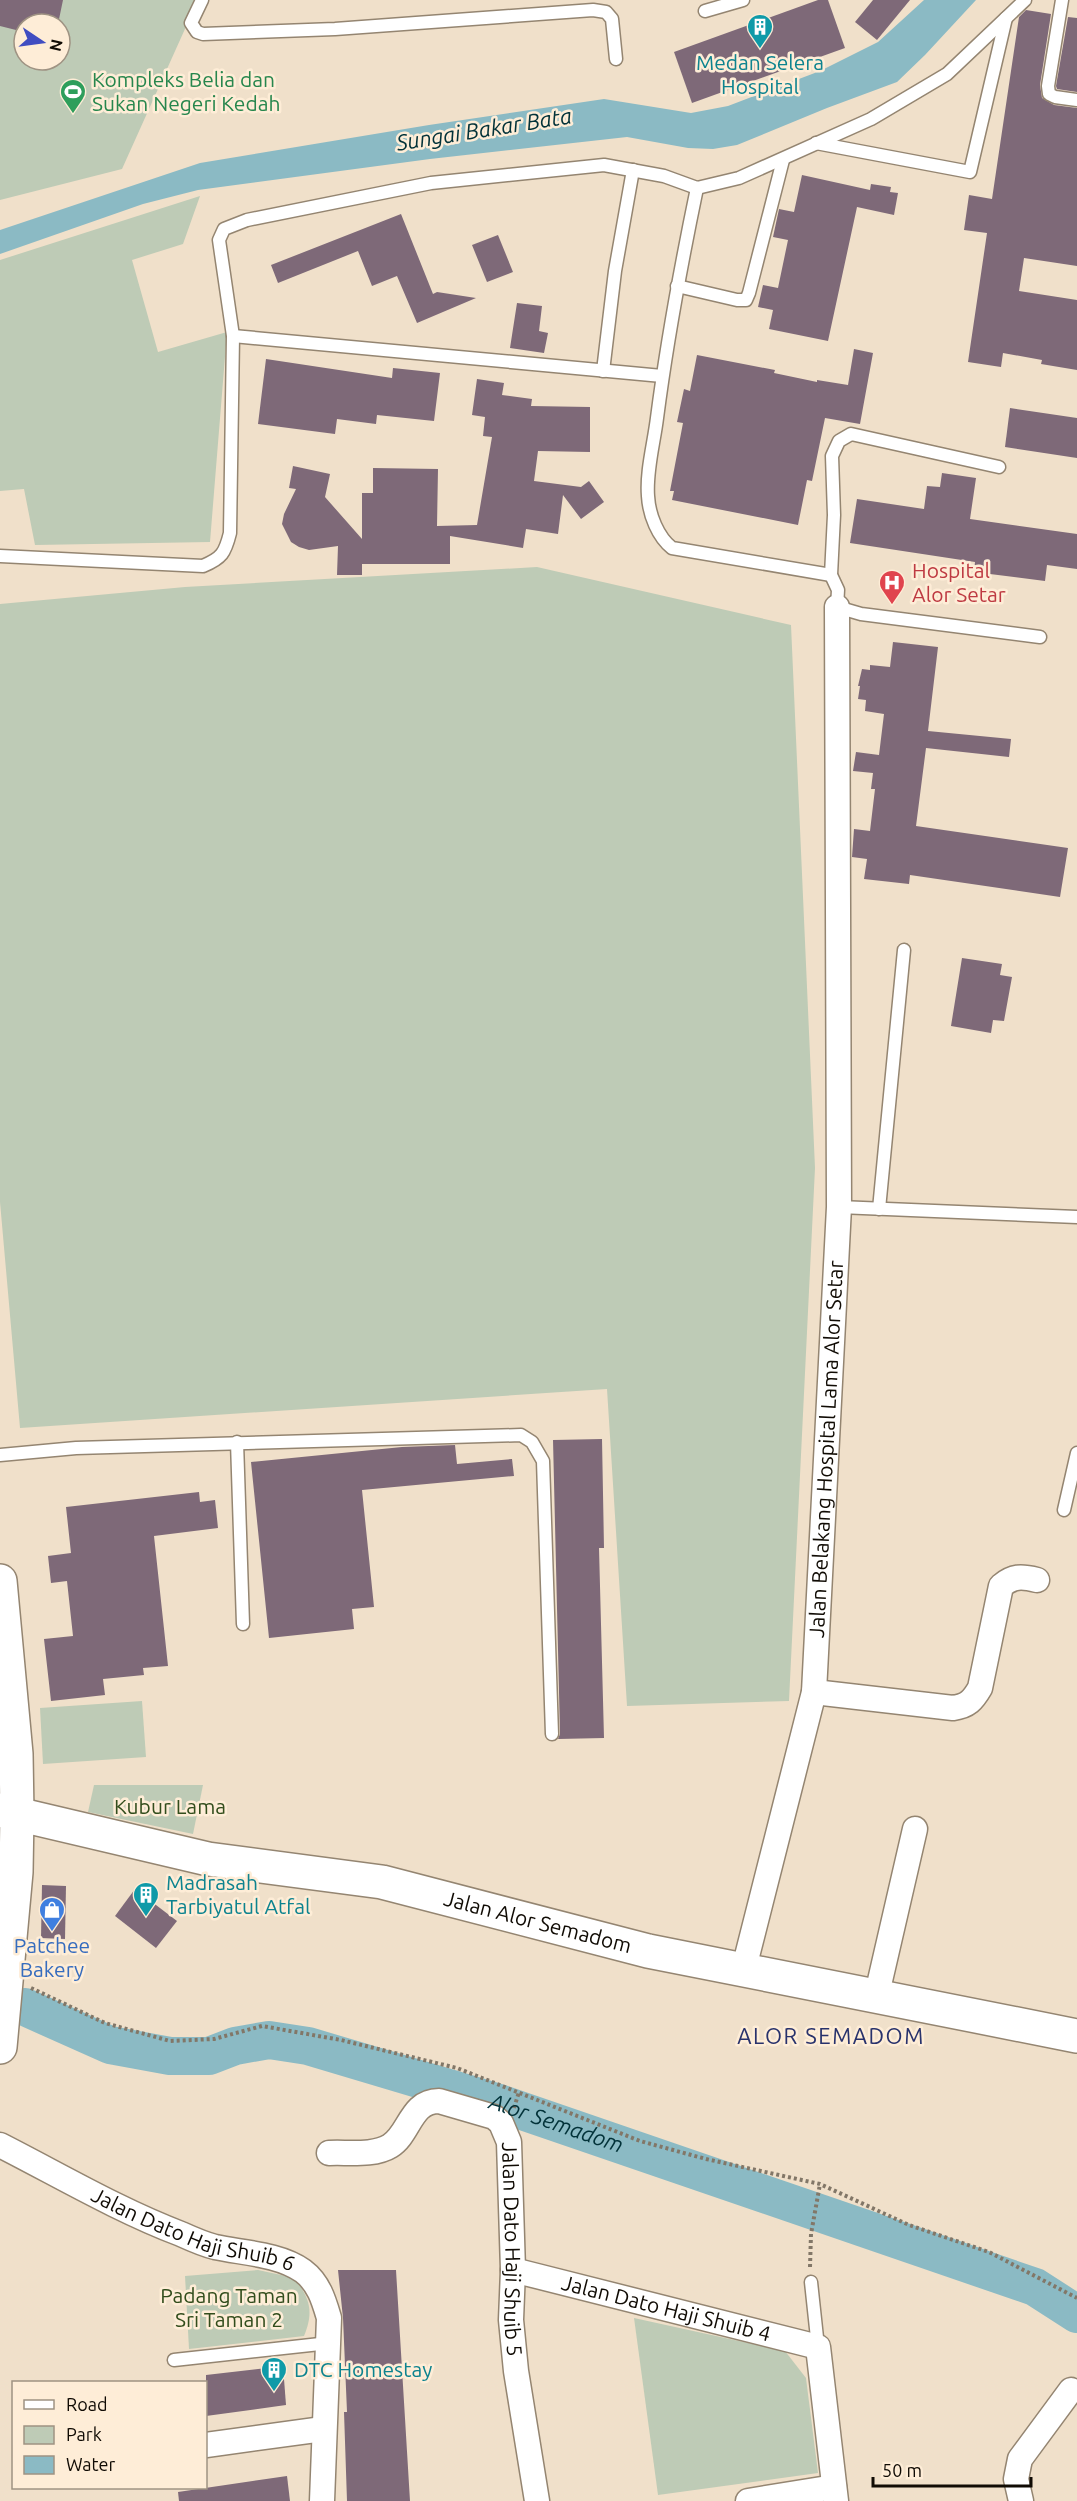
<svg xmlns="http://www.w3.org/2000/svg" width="1077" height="2501" font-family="Ubuntu,sans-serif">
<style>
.green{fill:#becbb6;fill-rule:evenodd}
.water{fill:#8bbac4}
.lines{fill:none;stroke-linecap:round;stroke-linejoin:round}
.river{stroke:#8bbac4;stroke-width:38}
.building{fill:#7e6978}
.lane-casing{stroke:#948571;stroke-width:15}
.street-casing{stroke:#948571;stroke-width:27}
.secondary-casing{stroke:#948571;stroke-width:36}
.path{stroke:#827768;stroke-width:4;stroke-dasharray:3 3;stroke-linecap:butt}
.lane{stroke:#fff;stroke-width:12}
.street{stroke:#fff;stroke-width:24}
.secondary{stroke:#fff;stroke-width:33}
.labels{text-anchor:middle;stroke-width:5;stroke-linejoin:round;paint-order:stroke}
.culture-label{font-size:21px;fill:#0d838f;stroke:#feedd7;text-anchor:start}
.leisure-label{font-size:21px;fill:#27864d;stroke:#feedd7;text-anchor:start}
.health-label{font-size:21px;fill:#be3a42;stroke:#feedd7;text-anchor:start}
.street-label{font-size:21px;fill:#100b04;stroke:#feedd7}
.park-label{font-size:21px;fill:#324d1c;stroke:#feedd7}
.shop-label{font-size:21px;fill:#366cbe;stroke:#feedd7}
.water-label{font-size:22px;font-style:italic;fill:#023239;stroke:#feedd7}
.neighbourhood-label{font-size:22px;letter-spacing:1.5px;fill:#28326c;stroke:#feedd7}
</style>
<rect width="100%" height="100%" fill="#f0e0ca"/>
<g class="green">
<path d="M0,0H198L122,169L0,200ZM24,24H60V60H24Z"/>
<path d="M200,196L183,244L132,260L158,352L227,332L210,542L35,545L24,489L0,491V260Z"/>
<path d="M537,567L791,625L815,1168L789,1701L627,1706L607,1389L20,1428L0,1202V604L185,587Z"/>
<path d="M142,1701L146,1757L43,1764L40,1708Z"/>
<path d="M94,1785H203L193,1834L88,1812Z"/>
<path d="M258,2270L295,2278C310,2300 314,2311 304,2336L189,2349L185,2276Z"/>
<path d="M634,2318L785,2351L806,2378L818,2473L658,2495Z"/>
</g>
<path class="water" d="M924,0H976L925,55L897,82L827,108L737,145L713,149L688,148L627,137L430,159L198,190L143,204L0,254V230L200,163L429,125L604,99L691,113L728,106L820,71L878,42Z"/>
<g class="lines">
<path class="river" id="s1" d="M25,2007L110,2045L170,2056H209L235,2046L269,2040L308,2046L499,2103L1035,2287L1077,2314"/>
</g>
<g class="building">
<path d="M0,0H63L58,24H24V32L0,26Z"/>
<path d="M818,0H828L845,48L692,103L674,52Z"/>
<path d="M873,0H910L877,40L855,22Z"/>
<path d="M1026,10L1051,14L1040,85L1042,98L1054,105L1077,108V266L1024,258L1019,291L1077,300V370L1041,364L1042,360L1003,353L1001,367L968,362L987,233L964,230L969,195L992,199L1019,17Z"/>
<path d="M1068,17L1077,18V92L1057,89L1056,86Z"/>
<path d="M802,175L870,190L871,184L891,187L890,192L898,193L894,215L857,207L828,341L769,329L773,310L758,307L763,285L778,288L788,240L773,237L779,209L794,212Z"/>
<path d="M401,214L433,294L437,292L476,298L417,323L397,276L372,286L358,251L278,283L271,265Z"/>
<path d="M498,235L513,272L487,282L472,245Z"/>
<path d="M517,303L542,306L539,331L548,333L544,353L510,348Z"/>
<path d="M854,349L873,353L860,424L825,418L812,481L807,480L798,525L672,500L674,491H670L683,423L677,422L684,389L690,391L697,355L775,370L774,373L817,382V380L848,385Z"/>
<path d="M266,359L392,378L393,368L440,373L434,421L377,415L376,424L337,419L335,434L258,424Z"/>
<path d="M477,379L504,383L502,395L532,399L531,406L590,407V452L538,451L534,481L581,487L589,481L604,502L581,519L563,495L558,534L526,529L523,548L450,536V564H362V575H337L338,546L309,550L299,547L291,542L282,524L284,514L296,489L289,488L293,466L330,474L325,497L362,539V493H373V468L438,469L437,526L477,525L492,437L483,436L485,417L472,415Z"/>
<path d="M1010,408L1077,418V458L1005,447Z"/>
<path d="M942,473L976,478L970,519L1077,534V569L1047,565L1045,581L974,572L975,562L850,543L857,499L924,509L927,486L940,487Z"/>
<path d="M893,642L938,647L928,731L1011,739L1009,757L926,748L916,826L1068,848L1060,897L910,875L909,884L864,879L867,859L852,857L854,829L870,831L875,789H871L873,773L853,771L856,752L879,755L884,714L865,711L866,700L858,699L860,686H858L862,669L870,670V665L890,667Z"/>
<path d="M962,958L1002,964L1000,975L1012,977L1004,1021L993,1020L991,1033L951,1026Z"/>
<path d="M602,1439L604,1548H599L604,1738L558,1739L560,1734L553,1440Z"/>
<path d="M455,1445L457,1464L512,1459L514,1476L362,1490L374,1607L352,1609L354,1629L269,1638L251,1462L402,1447Z"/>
<path d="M199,1492L200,1502L215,1500L218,1528L154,1536L168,1666L143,1668L144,1675L103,1679L105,1695L51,1701L44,1639L73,1636L67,1581L51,1583L48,1556L71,1553L66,1507Z"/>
<path d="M42,1885L66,1886L65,1939L41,1938Z"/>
<path d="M135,1889L177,1921L156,1948L115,1916Z"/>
<path d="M338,2270H396L410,2501H347L344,2412H347L343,2318Z"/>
<path d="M283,2366L286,2405L206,2416V2375Z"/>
<path d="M287,2476L290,2501H179L178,2492Z"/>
</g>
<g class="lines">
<defs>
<g id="lane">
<path d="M202,0L191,23L197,32L203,34L335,29L593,10L606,12L612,19L616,59"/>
<path d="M1062,0L1048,86L1049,94L1055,97L1077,100"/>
<path d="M705,11L743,0"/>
<path d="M816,143L970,172L1006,18"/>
<path d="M697,188C681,265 667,341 657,418C654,443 646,471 648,496C649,515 658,537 672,548L831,575"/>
<path d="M677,286L737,300H746L749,293L783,160"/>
<path d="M233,336L662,376"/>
<path d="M603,371L615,271L633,170"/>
<path d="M999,467L851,434L839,441L832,456L834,515L831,575L838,590L837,607L861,614L1040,637"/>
<path d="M0,556L203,566C222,558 225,553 230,533L233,336L219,240L224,229L247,220L431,183L604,165L664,176L697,188L739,178L871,119L947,74L1025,0"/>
<path d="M839,1207L1077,1217"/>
<path d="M879,1209L904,950"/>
<path d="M237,1442L243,1624"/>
<path d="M0,1455L76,1448L521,1435L532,1442L543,1461L552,1734"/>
<path d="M1064,1510L1077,1453"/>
<path d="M811,2282L818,2347"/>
<path d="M174,2360L329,2343"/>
</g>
<g id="street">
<path d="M814,1692L953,1708C968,1706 973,1700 980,1688L1001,1586C1013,1576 1021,1576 1037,1580"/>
<path id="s2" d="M743,1972L814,1692L839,1207L837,607"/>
<path d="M876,1998L915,1829"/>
<path id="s3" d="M0,2145C59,2175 118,2210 181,2234C192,2239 203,2244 215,2247C243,2253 279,2254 303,2271C319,2283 324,2301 329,2318L322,2501"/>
<path id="s4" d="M329,2153C347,2152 374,2156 390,2146C410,2134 410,2101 439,2101L494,2117L501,2123L509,2142L513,2270L511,2320L516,2371L537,2501"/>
<path id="s5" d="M513,2270L818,2347L836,2501"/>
<path d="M206,2445L323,2429"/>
<path d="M748,2501L834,2487"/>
<path d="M1021,2501L1016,2479L1020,2459L1071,2390"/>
</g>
<g id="secondary">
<path d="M0,1581L16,1754L17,1814L16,1872L0,2047"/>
<path id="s6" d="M0,1810L208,1859L382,1882L648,1951L1077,2036"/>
</g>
</defs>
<use href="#lane" class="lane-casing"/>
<use href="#street" class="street-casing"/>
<use href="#secondary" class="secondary-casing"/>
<g class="path">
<path d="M31,1988L105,2023L170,2041L214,2039L262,2026L341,2040L457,2068L640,2141L706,2159L820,2184L909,2225L989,2252L1077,2298"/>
<path d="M514,2108L519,2092"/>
<path d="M810,2267L811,2234L820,2184"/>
</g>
<use href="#lane" class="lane"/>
<use href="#street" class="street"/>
<use href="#secondary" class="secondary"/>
</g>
<defs>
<symbol id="building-pin" viewBox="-11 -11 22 30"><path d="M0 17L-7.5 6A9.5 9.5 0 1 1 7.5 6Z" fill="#0f9aa8" stroke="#feedd7"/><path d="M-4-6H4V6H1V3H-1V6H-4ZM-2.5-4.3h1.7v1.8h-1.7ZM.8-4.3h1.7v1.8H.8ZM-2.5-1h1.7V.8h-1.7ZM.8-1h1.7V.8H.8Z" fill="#fff"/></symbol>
<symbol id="stadium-pin" viewBox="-11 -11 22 30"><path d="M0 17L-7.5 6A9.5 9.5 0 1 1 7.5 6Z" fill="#2e9e5b" stroke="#feedd7"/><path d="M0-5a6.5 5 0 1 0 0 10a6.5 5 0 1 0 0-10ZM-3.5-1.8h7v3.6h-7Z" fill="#fff"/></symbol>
<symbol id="hospital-pin" viewBox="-11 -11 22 30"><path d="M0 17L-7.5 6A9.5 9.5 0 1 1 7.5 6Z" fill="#e0444e" stroke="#feedd7"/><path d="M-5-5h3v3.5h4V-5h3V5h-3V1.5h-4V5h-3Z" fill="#fff"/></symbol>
<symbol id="shop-pin" viewBox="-11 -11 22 30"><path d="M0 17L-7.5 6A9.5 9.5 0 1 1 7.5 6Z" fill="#3f7fe0" stroke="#feedd7"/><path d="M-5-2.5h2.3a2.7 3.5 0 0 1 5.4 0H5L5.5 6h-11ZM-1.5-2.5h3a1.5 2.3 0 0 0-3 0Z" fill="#fff"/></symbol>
</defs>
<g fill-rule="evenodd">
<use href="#building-pin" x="745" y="12" width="30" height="40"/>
<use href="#stadium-pin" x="58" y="77" width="30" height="40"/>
<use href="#hospital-pin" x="877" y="568" width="30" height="40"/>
<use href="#building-pin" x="131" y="1880" width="30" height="40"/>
<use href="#shop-pin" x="37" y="1895" width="30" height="40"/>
<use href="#building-pin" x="259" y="2355" width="30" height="40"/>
</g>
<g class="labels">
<g class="culture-label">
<text x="760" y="70" text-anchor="middle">Medan Selera<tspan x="760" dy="24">Hospital</tspan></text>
<text x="166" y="1890">Madrasah<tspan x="166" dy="24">Tarbiyatul Atfal</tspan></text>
<text x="294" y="2377">DTC Homestay</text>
</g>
<g class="leisure-label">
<text x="92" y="87">Kompleks Belia dan<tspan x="92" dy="24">Sukan Negeri Kedah</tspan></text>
</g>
<g class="health-label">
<text x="912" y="578">Hospital<tspan x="912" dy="24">Alor Setar</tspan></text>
</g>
<g class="street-label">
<text dy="7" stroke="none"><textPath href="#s2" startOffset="532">Jalan Belakang Hospital Lama Alor Setar</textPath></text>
<text dy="7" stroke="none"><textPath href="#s6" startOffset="550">Jalan Alor Semadom</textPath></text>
<text dy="7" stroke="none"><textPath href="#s3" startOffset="212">Jalan Dato Haji Shuib 6</textPath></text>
<text dy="7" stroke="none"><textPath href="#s4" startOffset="326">Jalan Dato Haji Shuib 5</textPath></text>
<text dy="7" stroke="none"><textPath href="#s5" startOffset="158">Jalan Dato Haji Shuib 4</textPath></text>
</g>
<g class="park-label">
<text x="170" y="1814">Kubur Lama</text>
<text x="229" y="2303">Padang Taman<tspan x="229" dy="24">Sri Taman 2</tspan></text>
</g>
<g class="shop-label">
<text x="52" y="1953">Patchee<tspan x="52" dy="24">Bakery</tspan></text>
</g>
<g class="water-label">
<text transform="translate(484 129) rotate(-9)" y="8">Sungai Bakar Bata</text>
<text dy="8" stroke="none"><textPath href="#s1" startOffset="555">Alor Semadom</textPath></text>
</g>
<g class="neighbourhood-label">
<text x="831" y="2044">ALOR SEMADOM</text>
</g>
</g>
<rect x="12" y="2381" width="195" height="108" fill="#feedd7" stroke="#9f9383" stroke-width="1.5"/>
<rect x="24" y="2400" width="30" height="9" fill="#ffffff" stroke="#9f9383" stroke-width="1.5"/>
<text x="66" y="2411" font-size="18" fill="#100b04">Road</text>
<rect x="24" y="2426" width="30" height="18" fill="#becbb6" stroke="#9f9383" stroke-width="1.5"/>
<text x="66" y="2441" font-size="18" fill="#100b04">Park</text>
<rect x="24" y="2456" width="30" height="18" fill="#8bbac4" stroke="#9f9383" stroke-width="1.5"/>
<text x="66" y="2471" font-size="18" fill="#100b04">Water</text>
<g transform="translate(42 42) rotate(103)"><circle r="28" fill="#feedd7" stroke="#9f9383" stroke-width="1.5"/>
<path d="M0-4.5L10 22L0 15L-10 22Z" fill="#404dc1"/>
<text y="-9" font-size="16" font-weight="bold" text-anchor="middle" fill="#100b04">N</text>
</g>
<path d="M873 2477v9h158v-9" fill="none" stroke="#100b04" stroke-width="3"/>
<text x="882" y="2477" font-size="18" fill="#100b04" stroke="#feedd7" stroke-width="4.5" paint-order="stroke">50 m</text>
</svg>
